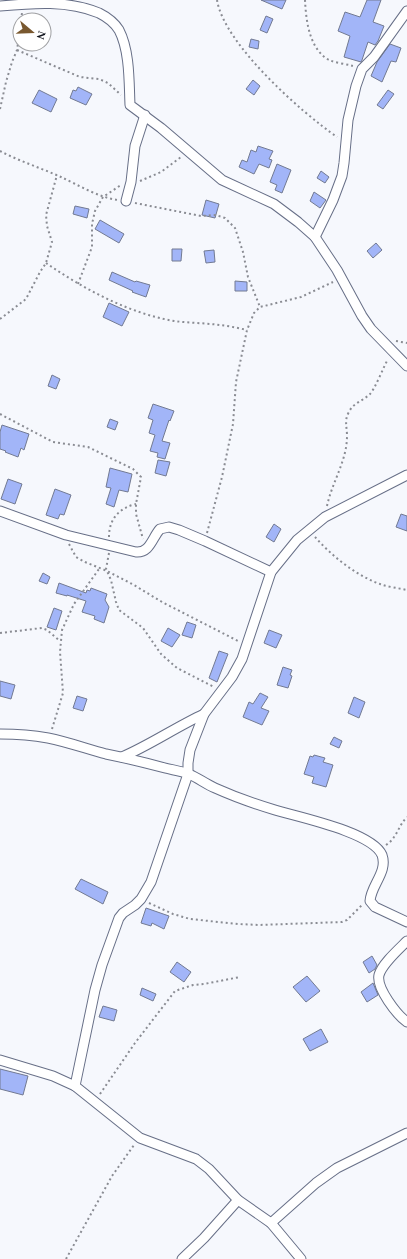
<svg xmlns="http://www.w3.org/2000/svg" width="407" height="1259" font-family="Georgia,serif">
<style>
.building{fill:#a2b5f8;stroke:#727a92}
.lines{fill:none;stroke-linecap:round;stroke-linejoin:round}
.minor-casing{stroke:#676f87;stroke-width:11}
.path{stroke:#8a8c93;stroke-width:2;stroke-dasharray:2 3;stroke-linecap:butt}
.minor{stroke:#fff;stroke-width:9}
</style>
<rect width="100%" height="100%" fill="#f6f8fd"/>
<g class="building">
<path d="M261,0H286L282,9Z"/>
<path d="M367,0H381L373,22L384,26L378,41L375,45L368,42L362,60L361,62L344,57L350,36L338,31L345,12L360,17Z"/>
<path d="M266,16L273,19L267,33L260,30Z"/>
<path d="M251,39L259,41L258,49L249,47Z"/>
<path d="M390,44L401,48L396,62L391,61L382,82L371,76L377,62Z"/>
<path d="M253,80L260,86L254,95L246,89Z"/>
<path d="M78,87L92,94L86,105L70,98L73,90L76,91Z"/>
<path d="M39,90L57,99L51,112L32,103Z"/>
<path d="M388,90L394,94L383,109L377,105Z"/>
<path d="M258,146L273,151L269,159L272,160L269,168L259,164L254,174L239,167L242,160L247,162L251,150L256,152Z"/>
<path d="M277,164L291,170L282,193L275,190L277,185L270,182Z"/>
<path d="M321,171L329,177L325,183L317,178Z"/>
<path d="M314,192L326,200L320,208L310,201Z"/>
<path d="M206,200L219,204L215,218L202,215Z"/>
<path d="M75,206L89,209L87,218L73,214Z"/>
<path d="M100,220L124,234L119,243L95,229Z"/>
<path d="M376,243L382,250L373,258L367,251Z"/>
<path d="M172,249H182L181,261H172Z"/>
<path d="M214,250L215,262L206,263L204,251Z"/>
<path d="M112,272L135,282L136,281L150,285L146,297L132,292L133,291L109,280Z"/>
<path d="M235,281L247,282V291H235Z"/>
<path d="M109,303L129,312L122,326L103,317Z"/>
<path d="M52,375L60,379L56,389L48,386Z"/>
<path d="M153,404L174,411L170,421L169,420L162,441L170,443L165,459L157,457L158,453L150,451L155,435L149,433L153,420L148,418Z"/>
<path d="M110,419L118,422L115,430L107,427Z"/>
<path d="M2,425L29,434L24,450L21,448L18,457L5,452L6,451L0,449V432Z"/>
<path d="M158,460L170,462L166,476L155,473Z"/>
<path d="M110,468L132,474L128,492L119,490L114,507L106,504L111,488L106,487Z"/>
<path d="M8,479L22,484L15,504L1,499Z"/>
<path d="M55,489L71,495L64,515L60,514L58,519L46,515Z"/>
<path d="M401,514L407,516V531L396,527Z"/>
<path d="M274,524L281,529L274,542L266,537Z"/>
<path d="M43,573L50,577L47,584L39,581Z"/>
<path d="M59,583L86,593L87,590L90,591L91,588L107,594L105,600L109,607L104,623L94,619L95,616L82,612L86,601L67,595V596L56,593Z"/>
<path d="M54,608L62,611L56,630L47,627Z"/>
<path d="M187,622L196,625L192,638L182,635Z"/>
<path d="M168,628L180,635L172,647L161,641Z"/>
<path d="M269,630L282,635L276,648L264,643Z"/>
<path d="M219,651L228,654L217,682L209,678Z"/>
<path d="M283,667L292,670L290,675L292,676L288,688L277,685Z"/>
<path d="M0,681L15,685L11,699L0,696Z"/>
<path d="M260,693L268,697L261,708L269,711L262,725L243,717L249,702L253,704Z"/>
<path d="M77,696L87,699L83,711L73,708Z"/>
<path d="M354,697L365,702L359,718L348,713Z"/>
<path d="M334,737L342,741L339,748L330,744Z"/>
<path d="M314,755L325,758L323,762L333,765L326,787L312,783L314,777L304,774L310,756L313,757Z"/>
<path d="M81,879L108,892L103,904L75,889Z"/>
<path d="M146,908L169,916L164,929L152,923L151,926L141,923Z"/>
<path d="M372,956L377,965L375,969L369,973L363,962Z"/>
<path d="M177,962L191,972L184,982L170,972Z"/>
<path d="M307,976L320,991L306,1002L293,987Z"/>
<path d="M373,983L378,995L367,1002L361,992Z"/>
<path d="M142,988L156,994L153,1001L140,995Z"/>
<path d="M103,1006L117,1010L114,1021L99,1017Z"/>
<path d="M321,1029L328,1042L310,1051L303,1039Z"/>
<path d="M0,1069L28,1076L23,1095L0,1089Z"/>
</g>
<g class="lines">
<defs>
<g id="minor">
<path d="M0,6C33,3 68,0 99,13C107,17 114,22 119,30C130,51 129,83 130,105L161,128L222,180L274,204L298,222L315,237L337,270L362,316L371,329L407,366"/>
<path d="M126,201L131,182L135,146L145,115"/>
<path d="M315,237L333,200L342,176L344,163L348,120L356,86L362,69L374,57L407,11"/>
<path d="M0,511L66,535L136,552C150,553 152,538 160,529L169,527L179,530L205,541L271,572"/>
<path d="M0,734C16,734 32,735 48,738C68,742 87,749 106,754C126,758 146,763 165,768C173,770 181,771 189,774C198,778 206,784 215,788C235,797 255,804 275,810C298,817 372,832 382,855C388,872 371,885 370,901L375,907L407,922"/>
<path d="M122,757C150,745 176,727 204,714"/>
<path d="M407,941C399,949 382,964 379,975C376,988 397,1015 407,1022"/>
<path d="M0,1060L53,1076L75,1086L140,1138L196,1159L209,1169L238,1200L271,1223L301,1259"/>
<path d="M75,1086L95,990L102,965L119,918L123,913L135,905L141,899L151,882L188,774V763L190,750L204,714L232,677L242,659L271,572L297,540L325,517L407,475"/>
<path d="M271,1223L316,1183L337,1168L407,1133"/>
<path d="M182,1259L204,1238L238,1200"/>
</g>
</defs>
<use href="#minor" class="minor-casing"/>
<g class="path">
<path d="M217,0C224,44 301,112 337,137"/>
<path d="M305,0C306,20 309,49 329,60C336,63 346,64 353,66"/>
<path d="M21,20L22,13"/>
<path d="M17,50L80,77L99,79L108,83L121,95"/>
<path d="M0,109L6,82L12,62L17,50L20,30"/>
<path d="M0,151C19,161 41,168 61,177C78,185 100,198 118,200"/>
<path d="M140,181L161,172L181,157"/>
<path d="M135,203L201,216L216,215L225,218L235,228L243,252L248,277L260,307"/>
<path d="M46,263C84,289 128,313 174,321C189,323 205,323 220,325C229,326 238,328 247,330"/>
<path d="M78,284L92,247V224L95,211L103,197L121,185"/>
<path d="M0,319L26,299L40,272L46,263L52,242L47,226L46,215L57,175"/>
<path d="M396,341L407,343"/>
<path d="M0,414L53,442L88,447L133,469L141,477L136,504V514L143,539"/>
<path d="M327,506C332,482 347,461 347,436C347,427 344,420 349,412C353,403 363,401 370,394C375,389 384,366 388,359"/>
<path d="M207,533L222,477L233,424L236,382L247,330L254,313L260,307L301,297L333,282"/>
<path d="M109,537C109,519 119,508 136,504"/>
<path d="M315,537C332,556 355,575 380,584C388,587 398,588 407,590"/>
<path d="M69,544L76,557L85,562L107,571L134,585L162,602L240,642"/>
<path d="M109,553L106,569L111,580L116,602L119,610L143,628L161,654L177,668L214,687"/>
<path d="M0,633L42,628L47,630L60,641"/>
<path d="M52,729L63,693L60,652L62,630L74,604L99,569"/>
<path d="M386,845C397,838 398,826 407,817"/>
<path d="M149,903L173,914L190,919L238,924L259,925L342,922L347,920L363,904"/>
<path d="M100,1094L135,1043L175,991L193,985L204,984L240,977"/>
<path d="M66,1259L112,1176L134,1145"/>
</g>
<use href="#minor" class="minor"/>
</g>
<g transform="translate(32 32) rotate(109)"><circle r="19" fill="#ffffff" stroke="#9fa0a3"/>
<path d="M0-3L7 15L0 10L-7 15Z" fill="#79582f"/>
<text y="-6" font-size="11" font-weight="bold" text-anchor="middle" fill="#0e111a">N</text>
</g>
</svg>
